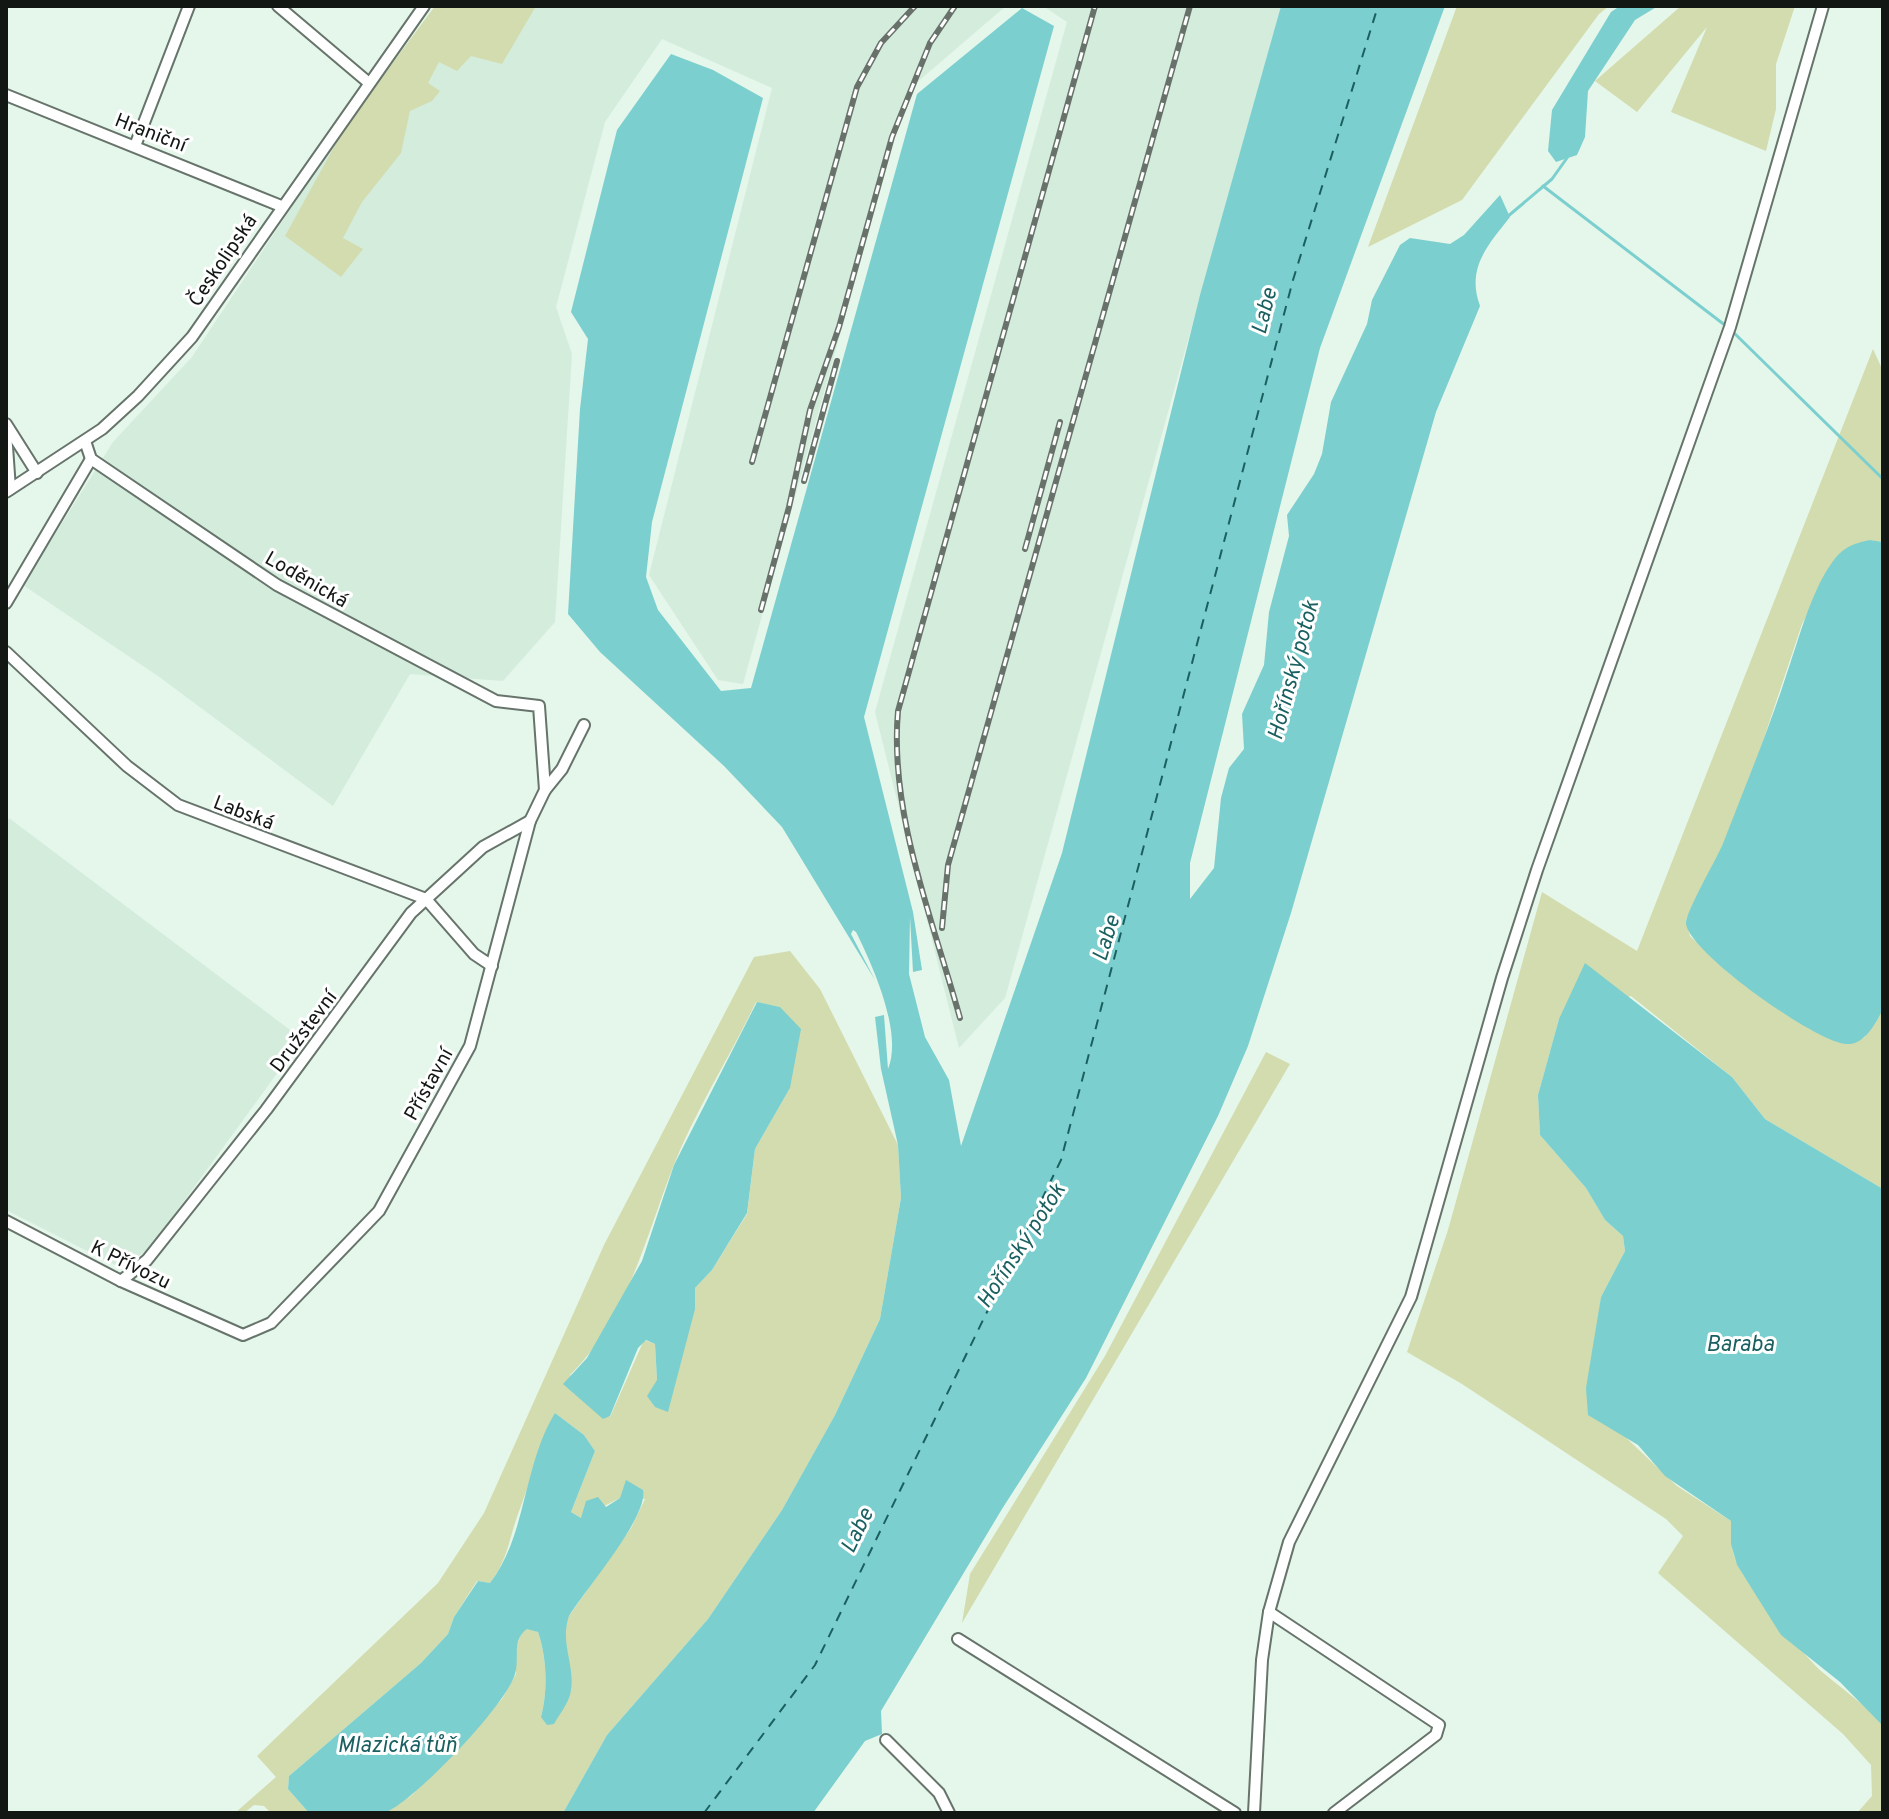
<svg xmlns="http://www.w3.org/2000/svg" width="1889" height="1819" font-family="Overpass,sans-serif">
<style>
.built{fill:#d4ecdc}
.green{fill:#d3dcae;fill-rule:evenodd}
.water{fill:#7ccfcf}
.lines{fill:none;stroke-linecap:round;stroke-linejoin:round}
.stream{stroke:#7ccfcf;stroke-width:3}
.ferry{stroke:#1b6061;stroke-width:2;stroke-dasharray:10 8;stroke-linecap:butt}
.minor-casing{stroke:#66746b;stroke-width:14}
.minor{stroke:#fff;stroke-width:10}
.rail-casing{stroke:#68726b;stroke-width:6}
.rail{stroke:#fff;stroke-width:3;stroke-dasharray:9;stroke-linecap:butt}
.labels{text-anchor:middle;stroke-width:6;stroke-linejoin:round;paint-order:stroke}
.street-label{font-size:20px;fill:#121714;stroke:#fff}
.water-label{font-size:22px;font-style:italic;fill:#1b6061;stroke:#fff}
</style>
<rect width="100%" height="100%" fill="#e5f6ea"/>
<g class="built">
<path d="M437,6H1006L908,90L743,684L718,680L649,575L772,88L662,39L605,122L556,307L572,354L555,622L503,681L410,674L333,806L158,676L23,585L113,442L192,357L345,127Z"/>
<path d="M1043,6H1281L1005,998L959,1048L875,712L1067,22Z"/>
<path d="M9,818L302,1039L149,1249L121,1268L6,1210V823Z"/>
</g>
<g class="green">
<path d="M435,6H536L502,64L471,56L457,71L439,62L428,83L440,91L432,101L410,111L401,153L362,202L343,238L363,249L341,277L285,236L345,127Z"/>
<path d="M1457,6H1609L1599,14L1462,200L1368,247Z"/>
<path d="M1681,6H1795L1776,64V109L1766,151L1671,112L1707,27L1637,112L1595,81Z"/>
<path d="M1873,349L1883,371V542L1869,540L1817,596L1802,624L1759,753L1723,845L1686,920L1690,936L1732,976L1864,1038L1883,1009V1189L1765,1119L1732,1077L1631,996L1559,1019L1538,1095L1540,1135L1586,1188L1605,1220L1623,1236L1625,1251L1601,1297L1596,1337L1620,1432L1677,1486L1731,1521C1731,1536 1731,1550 1737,1564C1746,1584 1803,1655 1821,1671C1842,1689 1862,1702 1881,1723L1883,1813H1857L1872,1796L1871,1765L1843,1734L1658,1573L1683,1536L1666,1519L1462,1384L1407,1352L1448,1230L1542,892L1637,951Z"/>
<path d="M790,951L820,989L898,1145L901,1198L880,1319L835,1415L782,1510L708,1619L607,1735L563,1813H385L412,1795L502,1699L516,1674L515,1651L521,1634L528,1628L538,1632C547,1658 548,1691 541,1717L571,1679L563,1631L569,1616L631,1528L645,1499L620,1498L581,1518L571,1512L595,1451L584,1435L555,1413C543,1447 530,1480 518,1514C508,1542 508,1559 490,1583L477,1581L454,1617L448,1634L421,1663L289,1776L288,1789L309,1813H271L264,1806L254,1805L244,1813H235L276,1777L257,1756L438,1583L484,1513L604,1245L754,957ZM756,1002L780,1007L790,1088L755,1149L747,1214L712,1270L695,1288C695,1331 682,1347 657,1380L655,1344L644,1340L610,1417L570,1375C627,1319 645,1239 673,1167C695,1111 730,1057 756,1002Z"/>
<path d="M1266,1052L1290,1064L962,1623L970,1574L1105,1356Z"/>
</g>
<g class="water">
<path d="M1281,6H1445L1320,348L1190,863V899L1214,868L1221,798L1229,768L1244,749L1242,714L1264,665L1269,612L1289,536L1287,515L1314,474L1322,454L1331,402L1367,324L1372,300L1400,245L1410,238L1450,244L1464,235L1500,195L1510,217C1488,245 1466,268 1480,306L1436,412L1291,913L1248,1046L1218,1116L1086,1378L1002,1509L881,1711L882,1734L865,1741L813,1813H563L607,1735L708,1619L782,1510L835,1415L880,1319L901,1198L898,1145L881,1069L875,1017L884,1015L888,1069C903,1033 873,966 856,932L853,930L851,934L875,980L782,827L724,766L600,652L568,614L580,409L588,339L571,312L617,130L671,54L713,70L763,98L652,522L646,577L658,610L721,691L751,688L917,94L1022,8L1054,26L864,717L913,912L922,970L913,972L910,917L909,974L925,1037L949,1080L961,1146L1062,853L1200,295Z"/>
<path d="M1620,6H1658L1635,20L1588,91L1585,137L1577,155L1556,162L1548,151L1552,110L1611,12Z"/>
<path d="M1870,540L1883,542V1009C1876,1023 1864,1046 1846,1044C1815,1042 1687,951 1686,923C1686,911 1718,857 1724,841C1745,786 1768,732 1786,676C1798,642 1810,594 1831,564C1842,548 1851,544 1870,540Z"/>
<path d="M1585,963L1732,1077L1765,1119L1883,1189V1726L1840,1682L1781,1635L1737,1565L1731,1544V1521L1665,1476L1638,1445L1588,1415L1586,1388L1601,1297L1625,1251L1623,1236L1605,1220L1586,1188L1540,1135L1538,1095L1559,1019Z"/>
<path d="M757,1002L780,1007L801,1029L790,1088L755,1149L747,1213L712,1270L695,1288V1309L668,1412L655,1407L647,1396L657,1380L655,1344L646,1340L638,1348L610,1416L603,1419L563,1384L587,1358L642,1261L674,1165Z"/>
<path d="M555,1413L584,1435L595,1451L571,1512L581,1518L586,1501L598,1497L606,1507L620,1498L626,1480L643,1490C649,1516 585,1590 569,1616C559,1644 577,1667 570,1695C567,1705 559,1715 554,1724L547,1725L541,1717C548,1691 547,1658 538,1632L527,1629C511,1641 520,1657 515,1674C507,1704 413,1803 384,1813C369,1818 328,1813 309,1813L288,1789L289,1776L421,1663L448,1634L454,1617L478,1581L490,1583C527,1535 523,1465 555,1413Z"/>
</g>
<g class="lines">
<g class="stream">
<path d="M1543,186L1730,329L1883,479"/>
<path d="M1507,217L1552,179L1567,158"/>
</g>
<path class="ferry" d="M704,1813L815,1665L1061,1160L1293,280L1378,6"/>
<defs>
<g id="minor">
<path d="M278,6L369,83"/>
<path d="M6,95L281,206"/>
<path d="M135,146L189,6"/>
<path d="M6,424L37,473"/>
<path d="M6,432L10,489"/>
<path d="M6,492L102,429L138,396L192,337L424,6"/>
<path d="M6,603L91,459"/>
<path d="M6,652L127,766L178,805L426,899L474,954L492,966"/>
<path d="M545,790L562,769L584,725"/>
<path d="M6,1221L121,1281L243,1335L271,1323L379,1211L470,1046L530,821L545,790L539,706L496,701L277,585L91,459L85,441"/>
<path d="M121,1281L147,1260L266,1110L411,913L483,847L530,821"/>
<path d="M1269,1612L1439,1725L1436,1735L1334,1813"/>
<path d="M958,1639L1235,1813"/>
<path d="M886,1740L939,1793L949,1813"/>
<path d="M1254,1813L1262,1660L1269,1612L1289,1542L1411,1297L1502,978L1537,870L1730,327L1823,6"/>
</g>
</defs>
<use href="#minor" class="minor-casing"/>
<use href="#minor" class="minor"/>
<defs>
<g id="rail">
<path d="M752,462L857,87L881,43L915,6"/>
<path d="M804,481L837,361"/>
<path d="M1025,549L1060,422"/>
<path d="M761,610L789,507L810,410L839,327L892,137L930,43L955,6"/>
<path d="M942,928L948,865L1190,6"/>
<path d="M960,1018C933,920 889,814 898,711L1095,6"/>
</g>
</defs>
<use href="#rail" class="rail-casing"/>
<use href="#rail" class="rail"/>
</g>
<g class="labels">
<g class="street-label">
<text transform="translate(151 132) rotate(21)" y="7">Hraniční</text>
<text transform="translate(222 260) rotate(-56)" y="7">Českolipská</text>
<text transform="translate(307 579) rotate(30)" y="7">Loděnická</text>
<text transform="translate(244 812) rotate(21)" y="7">Labská</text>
<text transform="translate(303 1031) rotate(-53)" y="7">Družstevní</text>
<text transform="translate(428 1084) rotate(-61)" y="7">Přístavní</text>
<text transform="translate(131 1264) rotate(26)" y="7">K Přívozu</text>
</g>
<g class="water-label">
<text transform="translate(1263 311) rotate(-76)" y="8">Labe</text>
<text transform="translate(1292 670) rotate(-75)" y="8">Hořínský potok</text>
<text transform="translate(1105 938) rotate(-73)" y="8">Labe</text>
<text transform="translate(1020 1245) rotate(-57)" y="8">Hořínský potok</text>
<text x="1740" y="1351">Baraba</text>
<text transform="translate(856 1530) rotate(-64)" y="8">Labe</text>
<text x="397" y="1752">Mlazická tůň</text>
</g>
</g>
<rect width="1889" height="1819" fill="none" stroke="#121714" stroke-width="16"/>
</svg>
